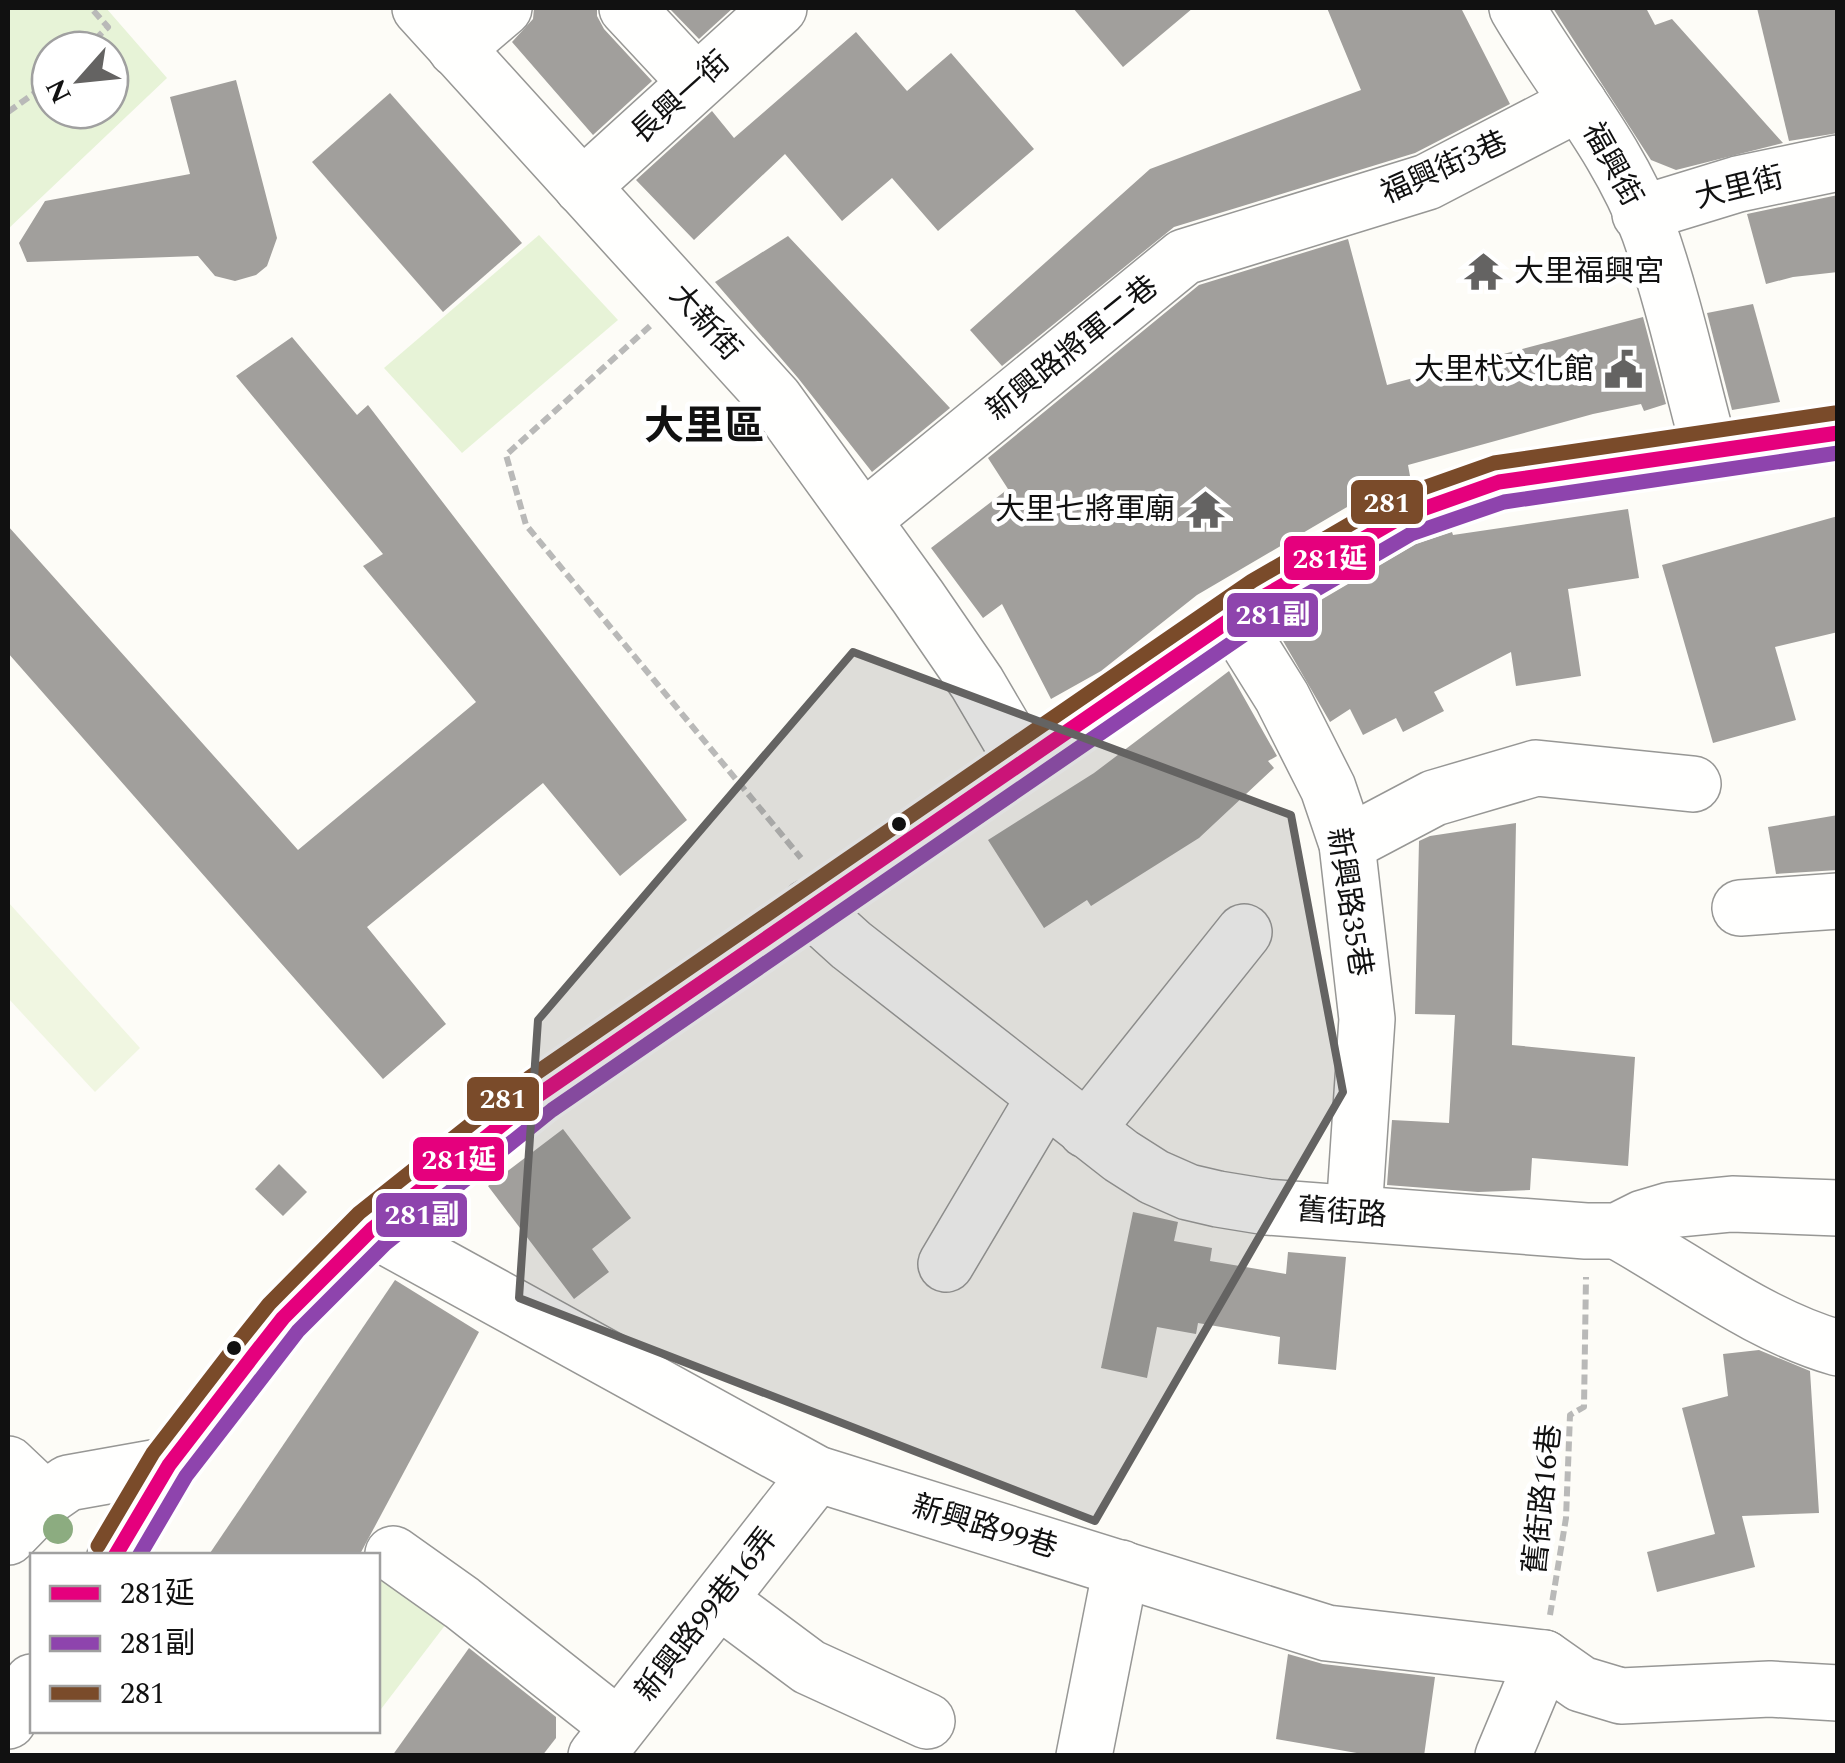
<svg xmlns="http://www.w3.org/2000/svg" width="1845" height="1763" font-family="Spectral,'Noto Sans TC',serif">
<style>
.green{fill:#e7f3d7;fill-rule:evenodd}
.pitch{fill:#f0f6e1}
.building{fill:#a19f9c}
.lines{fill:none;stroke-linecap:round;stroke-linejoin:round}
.minor-casing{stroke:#979795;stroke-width:58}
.path{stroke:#b9b9b8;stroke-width:6;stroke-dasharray:10 5;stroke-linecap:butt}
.minor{stroke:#fffffe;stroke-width:55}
.bus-1-casing{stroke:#fff;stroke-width:22}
.bus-2-casing{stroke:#fff;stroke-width:22}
.bus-3-casing{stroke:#fff;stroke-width:22}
.bus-1{stroke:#e5007d;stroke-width:15}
.bus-2{stroke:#8e44ad;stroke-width:15}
.bus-3{stroke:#7a4b2a;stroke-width:15}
.tree{fill:#8cac80}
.marked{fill:#646362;fill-opacity:0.2;stroke:#646362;stroke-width:8;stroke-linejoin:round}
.bus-dot{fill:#111;stroke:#fff;stroke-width:4}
.labels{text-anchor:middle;stroke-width:10;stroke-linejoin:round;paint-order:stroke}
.street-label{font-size:30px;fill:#111;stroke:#fff}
.poi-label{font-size:30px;fill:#111;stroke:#fff;text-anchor:end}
.district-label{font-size:40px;font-weight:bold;fill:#111;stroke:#fff}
.line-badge{stroke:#fff;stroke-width:4}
.badge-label{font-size:28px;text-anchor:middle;font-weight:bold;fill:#fff}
</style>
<rect width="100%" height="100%" fill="#fdfcf7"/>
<g class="green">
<path d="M8,8H106L167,78L8,229ZM50,50H110V110H50Z"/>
<path d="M539,235L618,320L462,453L384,368Z"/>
<path d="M381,1573L446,1624L378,1713V1578Z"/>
</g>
<path class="pitch" d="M8,902L140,1048L95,1092L8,998Z"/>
<g class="building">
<path d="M534,8H597V16L604,29L652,81L593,135L512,42L533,19Z"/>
<path d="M669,8H733L699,39Z"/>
<path d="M1073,8H1193L1123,67Z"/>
<path d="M1327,8H1461L1510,104L1415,153L1174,227L1002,366L970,330L1150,169L1361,90Z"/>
<path d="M1553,8H1646L1655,25L1672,19L1783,143L1676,170L1651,160Z"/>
<path d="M1757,8H1838V133L1789,141Z"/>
<path d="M856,32L907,91L951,53L1034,149L938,231L892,178L842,221L785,154L694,240L636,180L712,111L734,138Z"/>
<path d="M236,80L277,238L267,266L256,275L235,281L215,276L198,256L27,262L19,243L45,201L190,174L170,97Z"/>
<path d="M390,93L522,243L443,312L312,162Z"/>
<path d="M1838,195V272L1793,277L1766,284L1747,214Z"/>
<path d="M788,236L950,408L872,472L798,378L715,282Z"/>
<path d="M1348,239L1387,385L1643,317L1666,404L1644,411L1641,404L1593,414L1408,465L1410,476L1388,483L1197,595L1101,671L1051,699L1002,604L983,618L931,548L1008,489L988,458L1199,285Z"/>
<path d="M1753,304L1780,402L1732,410L1707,313Z"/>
<path d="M292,337L357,415L368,405L687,820L620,876L543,783L367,927L446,1024L383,1079L8,653V526L298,850L476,702L363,566L383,554L236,376Z"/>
<path d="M1628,509L1639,578L1568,589L1581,676L1516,686L1511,652L1434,692L1444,711L1403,732L1396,718L1363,735L1350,709L1330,722L1275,627L1416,544L1452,532L1453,535Z"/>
<path d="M1838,516V632L1775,647L1796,720L1713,743L1662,565Z"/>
<path d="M1229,671L1277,756L1268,761L1274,768L1199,838L1091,906L1087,900L1044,928L988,840L1094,773Z"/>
<path d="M1838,815V870L1776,874L1768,827Z"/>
<path d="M1516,823L1512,1045L1635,1057L1628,1166L1532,1158L1530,1190L1478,1192L1387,1185L1392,1120L1449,1123L1455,1015L1415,1014L1419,841L1430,836Z"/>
<path d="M563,1129L631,1218L592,1249L609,1272L574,1299L488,1186Z"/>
<path d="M279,1164L307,1192L283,1216L255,1189Z"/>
<path d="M1133,1212L1178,1222L1174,1241L1212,1248L1210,1261L1286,1274L1288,1252L1346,1257L1336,1370L1278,1364L1280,1337L1198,1323L1196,1334L1157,1327L1147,1378L1101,1368Z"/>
<path d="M395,1280L479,1332L359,1556H208Z"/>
<path d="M1759,1350L1810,1371L1819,1513L1742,1516L1755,1567L1657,1592L1647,1552L1715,1534L1682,1408L1728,1396L1723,1354Z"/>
<path d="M469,1648L556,1717V1738L542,1756H392Z"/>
<path d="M1288,1654L1323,1664L1435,1677L1424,1756H1374L1276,1739Z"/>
</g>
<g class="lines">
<defs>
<g id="minor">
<path d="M420,8L775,399L918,597L977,683L1024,763"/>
<path d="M627,8L696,82"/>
<path d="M1517,8C1560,82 1619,149 1649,231C1674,302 1690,378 1710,451"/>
<path d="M456,49L504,8"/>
<path d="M582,187L779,8"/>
<path d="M1640,214L1738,184L1838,163"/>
<path d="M864,519L1184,257L1427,182L1579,103"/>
<path d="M1232,617L1282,697L1328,788L1347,844L1367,1019L1354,1213"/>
<path d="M1347,844L1434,798L1536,768L1693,784"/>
<path d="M809,907L851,945L1121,1156L1154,1177L1188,1192L1218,1199L1267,1207L1586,1231H1617L1643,1218L1670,1210L1732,1204L1838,1208"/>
<path d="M1740,908L1838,901"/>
<path d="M1086,1130L1244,932"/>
<path d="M372,1229L817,1474L1327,1633L1544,1658L1581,1684L1621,1696L1770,1689L1838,1693"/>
<path d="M1617,1231C1689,1271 1758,1325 1838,1348"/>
<path d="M946,1264L1045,1097"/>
<path d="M8,1464L45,1499"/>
<path d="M8,1537L45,1499L68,1483L169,1465"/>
<path d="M393,1554L462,1603L618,1726"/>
<path d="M115,1556L169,1465L253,1356L283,1318L372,1229L540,1094L1263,597L1403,516L1499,482L1838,433"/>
<path d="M719,1600L809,1667L927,1721"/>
<path d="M8,1721L32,1682"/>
<path d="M596,1756L817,1474"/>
<path d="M1084,1756L1121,1568"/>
<path d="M1503,1756L1544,1658"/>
</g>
</defs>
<use href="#minor" class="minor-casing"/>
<g class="path">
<path d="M84,50L108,27L91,8"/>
<path d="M8,112L50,82"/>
<path d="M650,326L506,455L526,525L801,858"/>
<path d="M1550,1615L1566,1518L1570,1415L1584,1407L1586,1277"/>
</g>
<use href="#minor" class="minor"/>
<defs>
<path id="bus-1" d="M115,1556L169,1465L253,1356L283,1318L372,1229L540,1094L1263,597L1403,516L1499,482L1838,433"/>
<path id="bus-2" d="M139,1556L186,1476L298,1331L385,1244L552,1110L1274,614L1411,534L1504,502L1838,453"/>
<path id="bus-3" d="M98,1546L153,1453L237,1344L269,1304L359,1213L529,1078L1252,581L1395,498L1494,463L1835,413"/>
</defs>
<use href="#bus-1" class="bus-1-casing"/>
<use href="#bus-2" class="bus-2-casing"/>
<use href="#bus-3" class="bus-3-casing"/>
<use href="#bus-1" class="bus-1"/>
<use href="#bus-2" class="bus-2"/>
<use href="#bus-3" class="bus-3"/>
</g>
<circle class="tree" cx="58" cy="1529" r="15"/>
<path class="marked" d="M853,652L1291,815L1343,1092L1095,1521L519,1298L538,1020Z"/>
<defs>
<symbol id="temple-bare" viewBox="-9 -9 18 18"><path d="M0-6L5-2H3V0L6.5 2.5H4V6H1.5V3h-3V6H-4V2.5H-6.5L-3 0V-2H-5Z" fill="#646362" stroke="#fff" stroke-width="2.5" paint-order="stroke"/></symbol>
<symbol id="civic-bare" viewBox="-9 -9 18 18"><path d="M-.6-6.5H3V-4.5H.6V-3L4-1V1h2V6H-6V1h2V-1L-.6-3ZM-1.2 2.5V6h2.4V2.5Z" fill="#646362" stroke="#fff" stroke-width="2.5" paint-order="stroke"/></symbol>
</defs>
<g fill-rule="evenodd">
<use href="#temple-bare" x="1456" y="244" width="55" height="55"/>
<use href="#civic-bare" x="1596" y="342" width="55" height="55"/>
<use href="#temple-bare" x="1178" y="482" width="55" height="55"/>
</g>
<g class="bus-dot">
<circle cx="899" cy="824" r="9"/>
<circle cx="234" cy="1348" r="9"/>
</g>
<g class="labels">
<g class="street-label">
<text transform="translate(680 97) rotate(-42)" y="10">長興一街</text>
<text transform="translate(1613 164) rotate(61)" y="10">福興街</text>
<text transform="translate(1444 167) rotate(-24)" y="10">福興街3巷</text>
<text transform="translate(1739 187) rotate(-14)" y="10">大里街</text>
<text transform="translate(706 322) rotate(48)" y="10">大新街</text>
<text transform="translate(1072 348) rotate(-39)" y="10">新興路將軍二巷</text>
<text transform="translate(1350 902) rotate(81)" y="10">新興路35巷</text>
<text transform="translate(1342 1212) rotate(4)" y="10">舊街路</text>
<text transform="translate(1542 1499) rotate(-84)" y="10">舊街路16巷</text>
<text transform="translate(985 1526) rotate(17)" y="10">新興路99巷</text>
<text transform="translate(706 1614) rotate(-52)" y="10">新興路99巷16弄</text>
</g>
<g class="poi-label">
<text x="1514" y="281" text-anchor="start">大里福興宮</text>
<text x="1594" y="379">大里杙文化館</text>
<text x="1175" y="519">大里七將軍廟</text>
</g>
<g class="district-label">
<text x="704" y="439">大里區</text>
</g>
</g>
<g class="line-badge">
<rect x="1349" y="478" width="76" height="48" rx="10" fill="#7a4b2a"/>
<rect x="1282" y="534" width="95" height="48" rx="10" fill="#e5007d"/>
<rect x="1225" y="591" width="95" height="48" rx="10" fill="#8e44ad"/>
<rect x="465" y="1075" width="76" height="48" rx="10" fill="#7a4b2a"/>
<rect x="411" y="1135" width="95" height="48" rx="10" fill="#e5007d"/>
<rect x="374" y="1191" width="95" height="48" rx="10" fill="#8e44ad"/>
</g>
<g class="badge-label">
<text x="1387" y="512">281</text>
<text x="1330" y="568">281延</text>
<text x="1273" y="624">281副</text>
<text x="503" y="1108">281</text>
<text x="459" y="1169">281延</text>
<text x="422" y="1224">281副</text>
</g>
<rect width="1845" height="1763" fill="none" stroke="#111111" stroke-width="20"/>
<rect x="30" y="1553" width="350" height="180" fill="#ffffff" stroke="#a0a0a0" stroke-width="2.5"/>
<rect x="50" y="1586" width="50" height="15" fill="#e5007d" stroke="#a0a0a0" stroke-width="2.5"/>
<text x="120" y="1603" font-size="30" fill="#111111">281延</text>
<rect x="50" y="1636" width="50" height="15" fill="#8e44ad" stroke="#a0a0a0" stroke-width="2.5"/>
<text x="120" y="1653" font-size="30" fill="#111111">281副</text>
<rect x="50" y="1686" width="50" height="15" fill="#7a4b2a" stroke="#a0a0a0" stroke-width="2.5"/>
<text x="120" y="1703" font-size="30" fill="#111111">281</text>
<g transform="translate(80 80) rotate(243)"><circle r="48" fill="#ffffff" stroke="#a0a0a0" stroke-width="2.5"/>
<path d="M0-8L18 38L0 25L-18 38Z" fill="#646362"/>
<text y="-15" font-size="28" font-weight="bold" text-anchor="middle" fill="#111111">N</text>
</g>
</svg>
